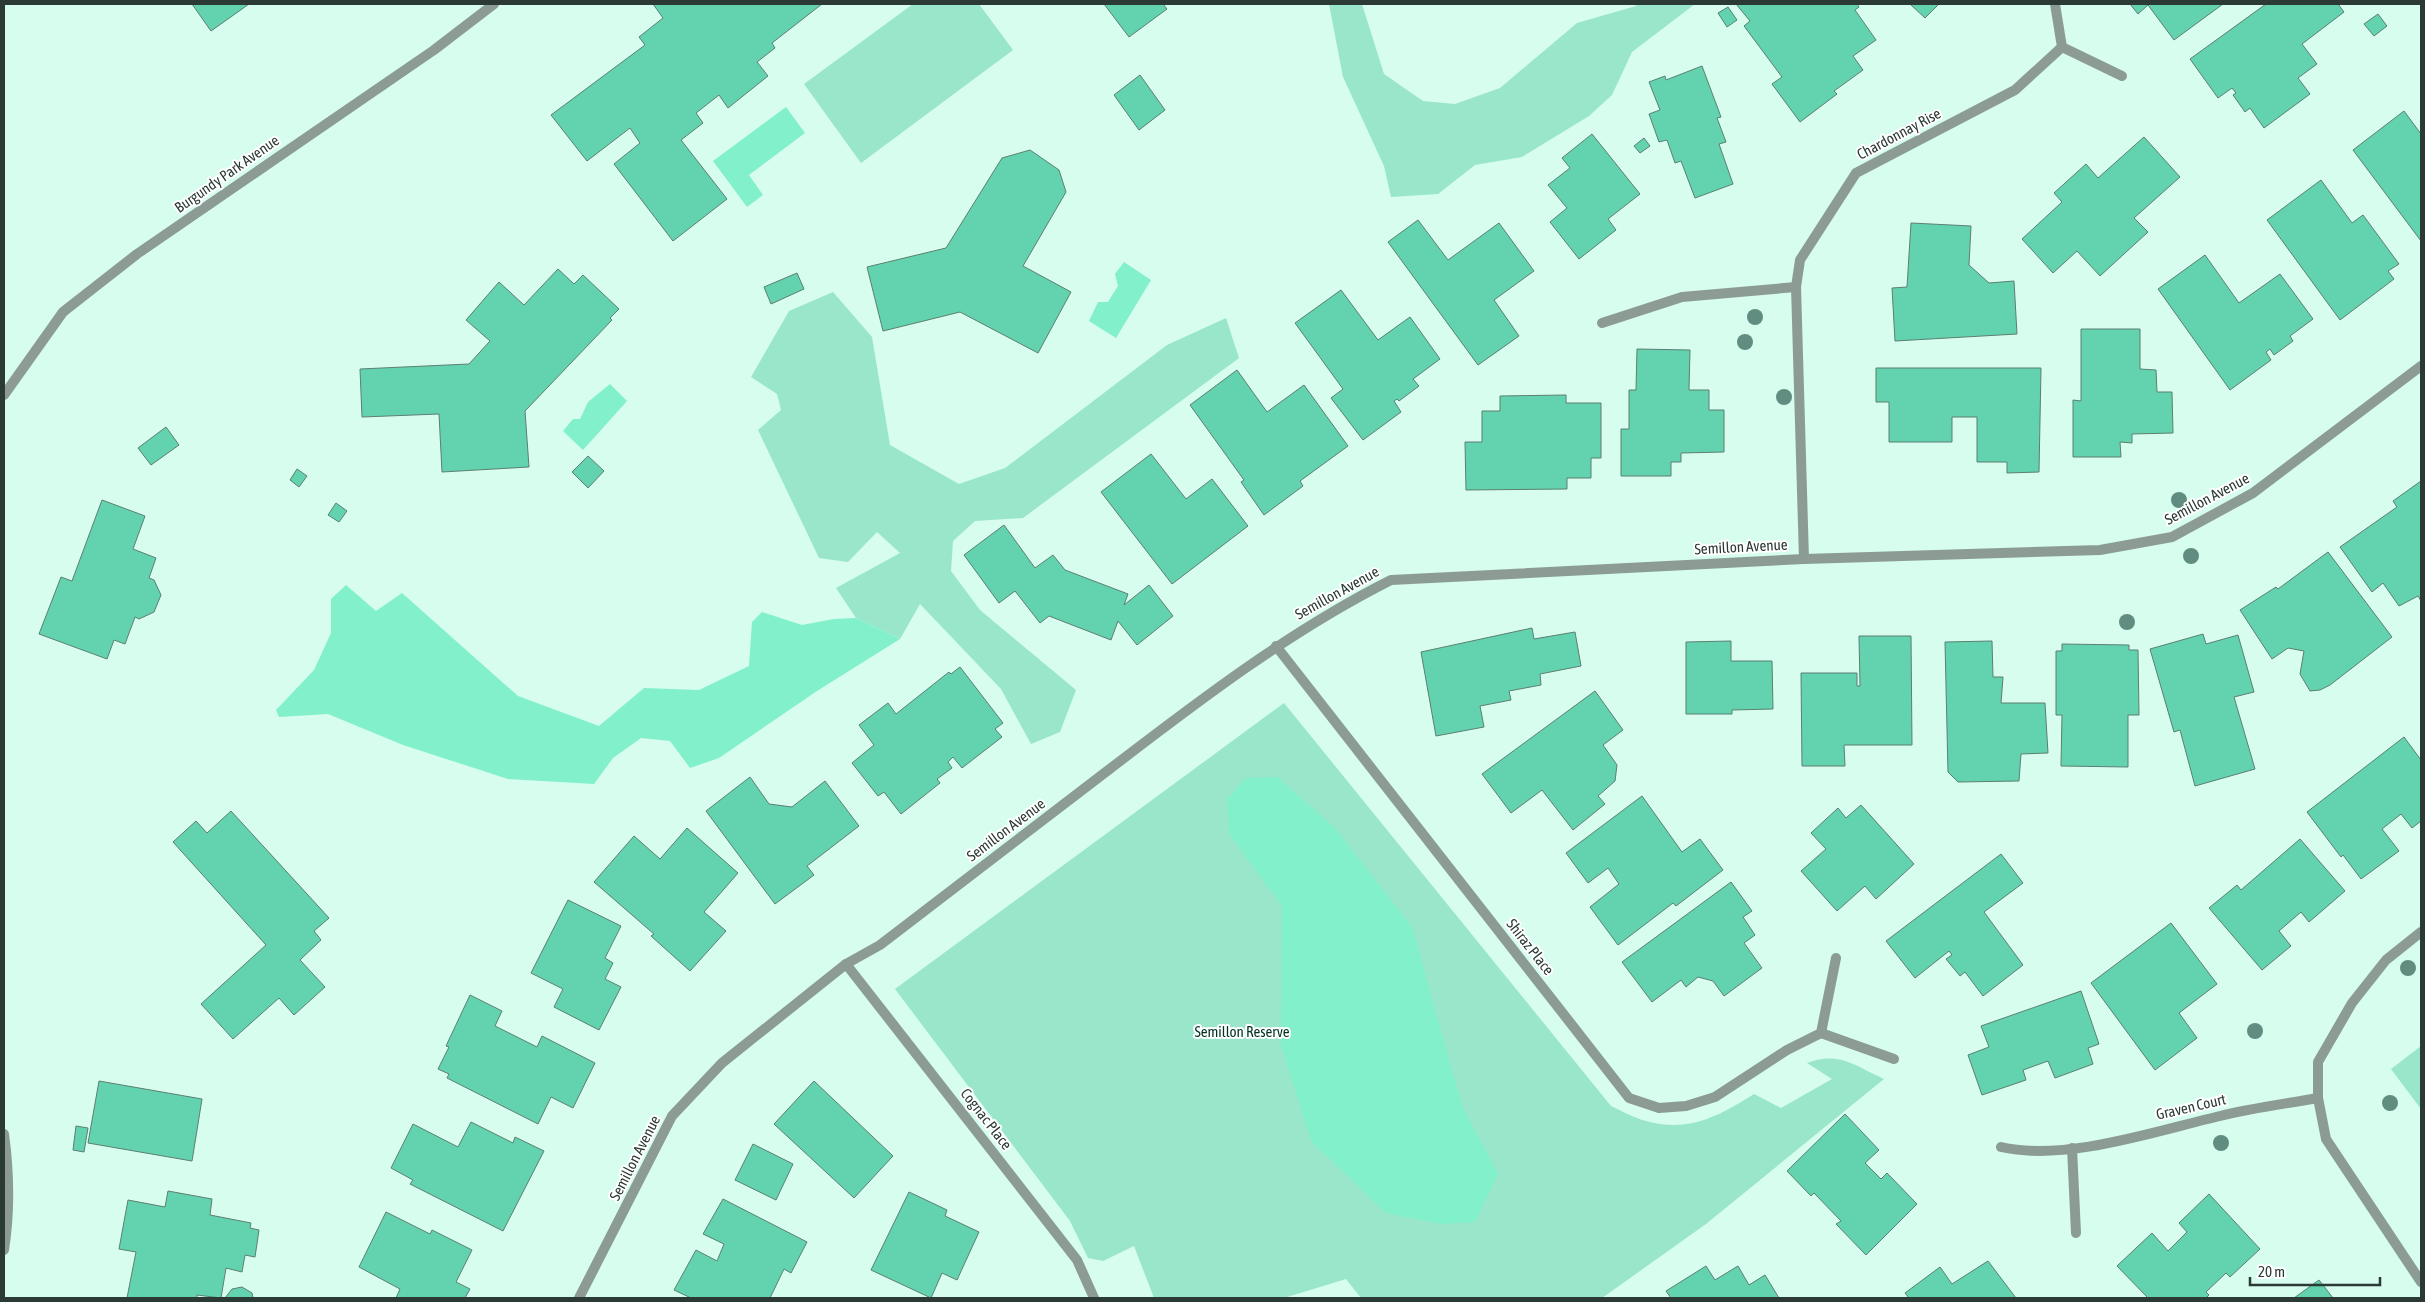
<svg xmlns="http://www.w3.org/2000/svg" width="2425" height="1302" font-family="'Asap Condensed',sans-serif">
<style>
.green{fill:#9ae6ca}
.water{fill:#82f0cb}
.building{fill:#63d3af;stroke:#5c7f72}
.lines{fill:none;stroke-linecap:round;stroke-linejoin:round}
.street{stroke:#8c9c95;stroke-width:10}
.tree{fill:#608d7f}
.labels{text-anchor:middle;stroke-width:4;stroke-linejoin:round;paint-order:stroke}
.street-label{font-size:15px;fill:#2b3a34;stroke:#fff}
.park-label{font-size:15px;fill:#003224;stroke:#fff}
</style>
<rect width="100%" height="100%" fill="#d6fdee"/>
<g class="green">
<path d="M913,4H979L1013,50L861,163L804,84Z"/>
<path d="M1329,4H1362L1384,74L1423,101L1455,104L1500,88L1577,23L1636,6L1635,4H1695L1632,52L1612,95L1589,116L1522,157L1475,165L1438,194L1391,197L1384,166L1343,77Z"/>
<path d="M833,292L872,337L890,445L959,484L1005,468L1167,345L1226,318L1239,358L1023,518L975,521L953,541L951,571L980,610L1076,690L1060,732L1031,744L1001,689L920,604L900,639L856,618L836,588L900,553L877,532L848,562L819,558L758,430L781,410L777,394L751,377L789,311Z"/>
<path d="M1284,703L1611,1106C1622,1111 1634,1118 1646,1121C1689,1133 1719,1116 1754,1094L1781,1108L1832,1079L1807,1063C1839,1051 1855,1066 1884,1079L1706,1224L1602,1298H1361L1346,1279L1284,1298H1154L1134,1246L1103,1261L1088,1258L1070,1221L895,989Z"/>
<path d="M2421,1046V1109L2391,1069Z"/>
</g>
<g class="water">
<path d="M786,107L805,133L749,175L763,195L747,207L713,161Z"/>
<path d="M1124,262L1151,280L1116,338L1089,321L1098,302H1108L1118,286L1115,274Z"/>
<path d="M610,384L627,401L583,450L563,431L573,419H580L588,402Z"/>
<path d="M346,585L376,611L402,593L518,696L599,726L644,688L699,690L749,666L752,622L762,612L802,625L834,619L856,618L900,639L817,691L719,758L690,768L670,741L641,738L613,758L594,784L508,779L403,745L328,714L279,717L276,710L314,670L331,633V599Z"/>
<path d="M1277,777L1334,827L1412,927L1462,1106L1498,1174L1475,1222L1441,1224L1386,1213L1311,1141L1281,1045L1282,906L1229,834L1227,799L1246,778Z"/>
</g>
<g class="building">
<path d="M192,4H249L211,31Z"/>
<path d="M653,4H822L772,43L775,48L757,62L768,76L728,108L719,95L696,113L703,123L681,140L727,199L673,241L614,164L640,143L630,128L587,161L551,115L645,45L639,37L663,18Z"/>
<path d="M1104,4H1163L1167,9L1129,37Z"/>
<path d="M1736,4H1857L1859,7L1855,10L1876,40L1853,56L1863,70L1834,91L1837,94L1800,122L1772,84L1782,77L1744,26L1750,21Z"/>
<path d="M1910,4H1939L1925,18Z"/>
<path d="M2130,4H2223L2174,40L2148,5L2138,14Z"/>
<path d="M2266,4H2338L2344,12L2302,44L2317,64L2298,78L2310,94L2264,128L2250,108L2245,112L2233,95L2236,93L2232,88L2218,98L2190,59Z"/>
<path d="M1728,7L1737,20L1727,27L1718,13Z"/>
<path d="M2378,14L2387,26L2374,36L2364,24Z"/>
<path d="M1702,66L1721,117L1717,118L1726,142L1719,144L1733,184L1695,198L1681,161L1675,163L1667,140L1659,142L1649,114L1660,110L1649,82L1665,76L1666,80Z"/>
<path d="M1140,75L1165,110L1139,130L1114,95Z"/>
<path d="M2404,111L2421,134V241L2353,150Z"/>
<path d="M1592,134L1640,194L1608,219L1616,230L1579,259L1550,222L1567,208L1548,185L1570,168L1562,158Z"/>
<path d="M2144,137L2180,177L2134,218L2148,232L2100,276L2077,251L2053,273L2022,239L2062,202L2054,193L2086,164L2098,178Z"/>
<path d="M1644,138L1650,146L1640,153L1634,146Z"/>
<path d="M1030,150L1059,170L1066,192L1023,266L1071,292L1038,353L960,312L883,331L867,267L946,248L1002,158Z"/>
<path d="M2321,180L2352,223L2363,215L2399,264L2388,271L2394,279L2340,320L2267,220Z"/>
<path d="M1418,220L1448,260L1499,223L1534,271L1494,300L1519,336L1478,365L1388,242Z"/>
<path d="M1911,223L1971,226L1969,265L1989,283L2014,281L2017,334L1895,341L1892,288L1907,287Z"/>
<path d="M2205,255L2239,303L2280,274L2313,319L2290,336L2293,341L2274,355L2270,349L2266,352L2271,360L2230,390L2158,289Z"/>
<path d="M558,269L574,284L583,275L619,309L610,318L612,320L525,411L529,467L442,472L439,414L362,417L360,369L469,364L490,341L466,320L499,282L524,305Z"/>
<path d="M797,273L804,289L771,304L764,287Z"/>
<path d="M1341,290L1378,340L1410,317L1440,359L1413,379L1419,386L1399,401L1397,399L1394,401L1401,412L1363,440L1331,398L1343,389L1295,323Z"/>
<path d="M2081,329H2140V369L2156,370L2157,392H2172L2173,433L2132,434V443L2120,442L2121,457H2073V400L2081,401Z"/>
<path d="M1637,349L1690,350L1689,390H1709V410H1724V452L1681,453V462H1671V476H1621V429H1629V390H1636Z"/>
<path d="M1876,368H2041L2039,472L2007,473V462H1977V417H1952V442H1889V402H1876Z"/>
<path d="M1237,370L1267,412L1304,385L1348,446L1300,481L1303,486L1264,515L1241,482L1244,480L1190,405Z"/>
<path d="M1566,395V403H1601V458H1591V478H1567V489L1466,490L1465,442H1482V411H1500V396Z"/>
<path d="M166,427L179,445L151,465L138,448Z"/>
<path d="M1151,454L1186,499L1212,479L1248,526L1172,584L1101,492Z"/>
<path d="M588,456L604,471L588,488L572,472Z"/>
<path d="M297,469L307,476L299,487L290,480Z"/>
<path d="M2421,481V601L2418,596L2399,606L2383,583L2372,592L2340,547L2397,507L2393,501Z"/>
<path d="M102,500L145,516L133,549L156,558L149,578L154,580L161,595L154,612L139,619L135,617L125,644L114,640L107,659L39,634L61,577L72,581Z"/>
<path d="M336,503L347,511L339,522L328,515Z"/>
<path d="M1004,525L1035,568L1053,555L1065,570L1128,594L1124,605L1149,585L1173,616L1137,645L1118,621L1111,640L1049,616L1040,623L1015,591L999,603L964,555Z"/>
<path d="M2328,552L2392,637L2330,685L2320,690L2310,691L2300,674L2304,651L2288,648L2272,659L2240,610L2276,587L2278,589Z"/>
<path d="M1532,628L1534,639L1575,632L1581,666L1540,674L1541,685L1509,691L1511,700L1480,706L1484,727L1436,736L1421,652Z"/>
<path d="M2203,634L2206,644L2238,635L2254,692L2234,697L2255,769L2195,786L2180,730L2174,732L2150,649Z"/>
<path d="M1859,636H1911L1912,745H1844L1845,766H1802L1801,673H1857V686H1860Z"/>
<path d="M1731,641V661H1772L1773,709L1732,710V714H1686V642Z"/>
<path d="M1992,641L1993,677H2003L2001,703H2045L2048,753L2021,754L2019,781L1958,782L1948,772L1945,642Z"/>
<path d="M2062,644L2129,645V650H2138L2139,715H2128V767L2061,766L2062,715H2056V651H2062Z"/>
<path d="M960,667L1003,723L995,729L1002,737L962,768L953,757L948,762L952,768L937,779L940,783L901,814L884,792L878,796L852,763L874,745L859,725L888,703L896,714L949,672L951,674Z"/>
<path d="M1595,691L1623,730L1603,745L1617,765L1615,781L1598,796L1605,804L1573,830L1542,790L1511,813L1482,774Z"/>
<path d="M2404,737L2421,760V821L2412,828L2401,814L2382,829L2399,851L2361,879L2343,855L2341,857L2307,812Z"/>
<path d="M750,777L769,804L792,807L825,781L859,826L807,866L814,875L775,904L706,811Z"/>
<path d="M1642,796L1682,852L1700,839L1723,870L1676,906L1673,903L1618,945L1590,907L1619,884L1608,868L1588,883L1566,853Z"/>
<path d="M1861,805L1914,864L1876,899L1865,886L1837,911L1801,871L1826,849L1811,833L1838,808L1846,818Z"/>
<path d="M231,811L329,918L314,931L321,940L300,960L325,987L294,1015L279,998L233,1039L201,1004L266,945L173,842L196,821L207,833Z"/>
<path d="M687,828L738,873L704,912L726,931L690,971L651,936L654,934L594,882L634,836L660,859Z"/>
<path d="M2300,839L2345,891L2309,922L2301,912L2279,931L2291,946L2262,970L2209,908L2237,885L2241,890Z"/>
<path d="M2001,854L2023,883L1984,912L2023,965L1983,996L1965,972L1960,976L1946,959L1952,955L1949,951L1915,978L1886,941Z"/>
<path d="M1731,882L1752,911L1743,917L1755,935L1744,943L1762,968L1724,996L1713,981L1698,977L1686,987L1681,980L1652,1002L1622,962Z"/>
<path d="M568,900L621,926L605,958L613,963L605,979L621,987L599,1030L554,1007L563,989L531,973Z"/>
<path d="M2171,923L2217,984L2179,1013L2197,1038L2155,1070L2091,983Z"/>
<path d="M2081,991L2099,1044L2088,1048L2093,1064L2055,1078L2048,1061L2023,1070L2026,1080L1982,1095L1968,1055L1989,1047L1981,1026Z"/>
<path d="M470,995L502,1011L495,1026L537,1047L542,1036L595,1063L573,1108L551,1097L538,1124L447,1078L449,1074L438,1069L449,1047L446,1046Z"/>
<path d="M99,1081L202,1099L192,1161L88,1143Z"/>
<path d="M814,1081L893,1156L854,1198L774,1124Z"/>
<path d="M1845,1114L1879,1150L1865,1163L1881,1179L1887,1173L1917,1204L1866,1255L1836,1224L1841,1221L1814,1193L1811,1196L1787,1171Z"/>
<path d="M471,1122L513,1143L515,1137L544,1151L503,1231L410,1184L413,1180L391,1168L413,1124L458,1147Z"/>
<path d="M76,1126L88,1128L84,1152L73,1150Z"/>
<path d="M753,1144L793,1164L776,1200L735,1180Z"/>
<path d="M168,1191L212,1199L210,1215L251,1223L250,1228L259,1230L255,1257L245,1255L242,1272L226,1268L221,1298L197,1295V1298H127L136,1252L119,1249L128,1200L165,1207Z"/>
<path d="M909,1192L947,1210L945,1216L979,1232L957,1280L942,1273L931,1298L871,1270Z"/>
<path d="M2209,1194L2260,1249L2230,1277L2226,1273L2206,1292L2209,1295L2206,1298H2148L2117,1266L2152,1233L2168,1251L2187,1232L2179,1223Z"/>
<path d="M723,1199L807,1242L791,1273L784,1269L770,1298H691L674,1290L696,1250L717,1261L724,1244L703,1234Z"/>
<path d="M386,1212L430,1234L432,1230L472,1250L456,1282L470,1289L465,1298H396L400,1289L359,1267Z"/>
<path d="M1988,1261L2016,1298H1909L1905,1293L1940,1267L1952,1284Z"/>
<path d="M1706,1266L1715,1280L1738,1266L1749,1285L1765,1275L1779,1298H1671L1666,1291Z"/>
<path d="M2319,1280L2333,1298H2294Z"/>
<path d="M242,1287L252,1293L253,1298H225L232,1289Z"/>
</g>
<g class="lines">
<g class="street">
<path d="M2062,47L2122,76"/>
<path d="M1602,323L1682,297L1796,287"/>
<path d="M4,395L63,312L137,254L434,50L494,4"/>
<path d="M1804,559L1796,287L1800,260L1856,173L2015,90L2062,47L2055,4"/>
<path d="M1276,646L1629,1098L1659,1108L1686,1106L1715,1097L1787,1050L1821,1033L1836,958"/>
<path d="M2421,932L2386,960L2352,1003L2318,1062V1098L2326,1139L2421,1282"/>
<path d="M846,964L1077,1260L1094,1298"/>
<path d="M1821,1033L1894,1059"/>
<path d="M4,1134C9,1171 10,1212 4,1250"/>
<path d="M2001,1147C2065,1162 2156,1131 2220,1116C2252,1108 2285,1104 2318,1098"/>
<path d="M2072,1148L2076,1233"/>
<path d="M579,1298L672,1116L722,1063L846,964L880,945C957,886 1034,827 1111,768C1201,699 1290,631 1391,580L1804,559L2100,550L2172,537L2253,493L2421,366"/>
</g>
</g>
<g class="tree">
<circle cx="1755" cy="317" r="8"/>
<circle cx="1745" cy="342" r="8"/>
<circle cx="1784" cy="397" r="8"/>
<circle cx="2179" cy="500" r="8"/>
<circle cx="2191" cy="556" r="8"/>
<circle cx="2127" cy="622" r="8"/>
<circle cx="2408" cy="968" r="8"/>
<circle cx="2255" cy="1031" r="8"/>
<circle cx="2390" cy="1103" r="8"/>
<circle cx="2221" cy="1143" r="8"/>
</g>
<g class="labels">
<g class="street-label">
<text transform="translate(1899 134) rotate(-28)" y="5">Chardonnay Rise</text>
<text transform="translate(227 174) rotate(-35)" y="5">Burgundy Park Avenue</text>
<text transform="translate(2207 499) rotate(-28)" y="5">Semillon Avenue</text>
<text transform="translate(1741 547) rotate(-3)" y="5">Semillon Avenue</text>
<text transform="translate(1337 593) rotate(-29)" y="5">Semillon Avenue</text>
<text transform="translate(1006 830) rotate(-37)" y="5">Semillon Avenue</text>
<text transform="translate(1530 947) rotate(52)" y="5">Shiraz Place</text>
<text transform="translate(2191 1107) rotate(-13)" y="5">Graven Court</text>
<text transform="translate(986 1119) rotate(52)" y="5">Cognac Place</text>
<text transform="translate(635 1158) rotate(-63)" y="5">Semillon Avenue</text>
</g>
<g class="park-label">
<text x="1242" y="1037">Semillon Reserve</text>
</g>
</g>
<rect width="2425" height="1302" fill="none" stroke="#2b3a34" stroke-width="10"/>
<path d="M2250 1277v8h130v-8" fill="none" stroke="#2b3a34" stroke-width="2.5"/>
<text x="2258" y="1277" font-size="15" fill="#2b3a34" stroke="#ffffff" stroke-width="4" paint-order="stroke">20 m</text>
</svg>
